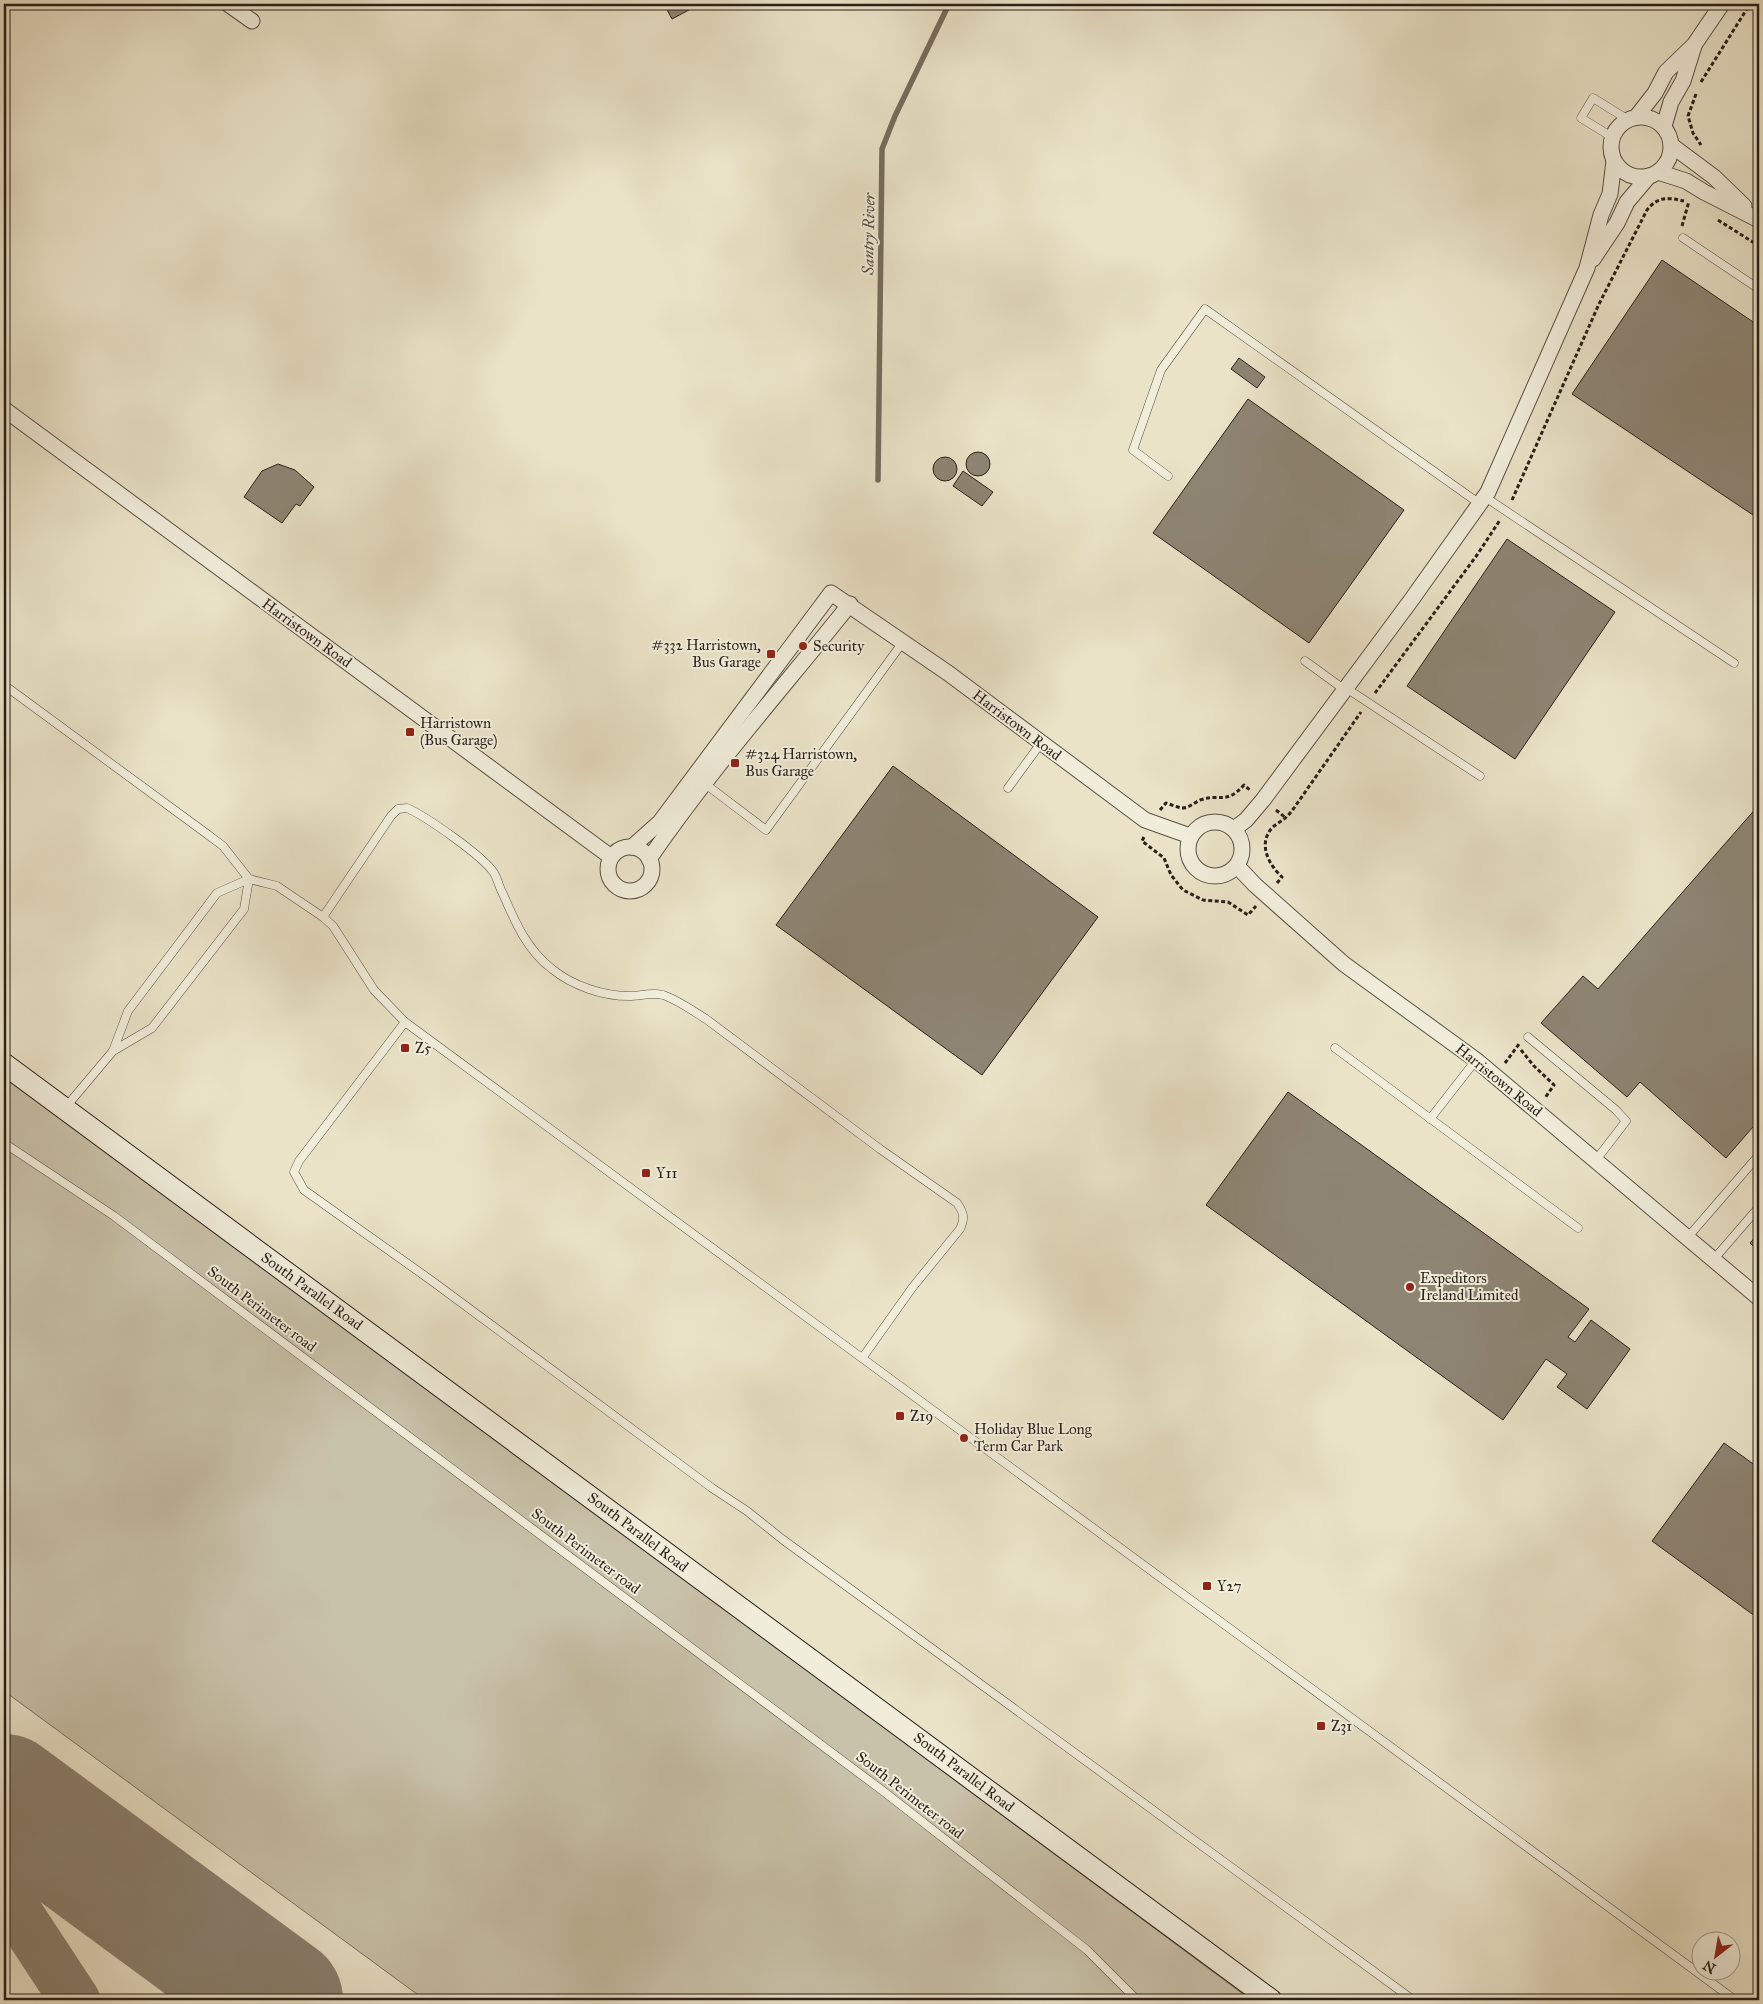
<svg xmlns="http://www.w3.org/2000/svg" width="1763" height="2004" font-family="'IM FELL Great Primer',serif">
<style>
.green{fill:#c9c2aa;stroke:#7a7062}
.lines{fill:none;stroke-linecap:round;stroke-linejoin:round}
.stream{stroke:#766c5e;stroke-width:5.5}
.taxiway{stroke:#8a8170;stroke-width:50}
.runway{stroke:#8a8170;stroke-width:126}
.building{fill:#8e8574;stroke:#2a1f19}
.service-casing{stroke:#5a5045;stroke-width:9}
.minor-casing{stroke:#5a5045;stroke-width:17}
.secondary-casing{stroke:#2a1f19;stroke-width:23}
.path{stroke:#2a1f19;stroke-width:3;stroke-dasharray:4 2.5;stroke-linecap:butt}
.service{stroke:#f1eddb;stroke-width:8}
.minor{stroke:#f1eddb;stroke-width:15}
.secondary{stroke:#f1eddb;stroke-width:21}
.poi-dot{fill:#8f2418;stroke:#f1eddb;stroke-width:2}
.labels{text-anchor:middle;stroke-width:4;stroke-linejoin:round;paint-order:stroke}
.street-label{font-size:15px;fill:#2a1f19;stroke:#f1eddb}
.poi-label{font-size:15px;fill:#2a1f19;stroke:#f1eddb;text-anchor:start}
.water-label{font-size:16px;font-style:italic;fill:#564c41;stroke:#f1eddb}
</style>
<rect width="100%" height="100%" fill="#eae3c8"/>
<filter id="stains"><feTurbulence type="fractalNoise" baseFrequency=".004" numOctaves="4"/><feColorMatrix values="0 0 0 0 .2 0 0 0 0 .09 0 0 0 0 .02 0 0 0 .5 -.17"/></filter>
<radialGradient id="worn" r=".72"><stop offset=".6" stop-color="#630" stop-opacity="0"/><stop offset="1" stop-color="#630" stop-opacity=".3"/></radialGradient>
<path class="green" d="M4,1074L1251,2000H425L4,1691Z"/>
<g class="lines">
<path class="stream" d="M878,480L882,149L895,116L949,4"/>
<path class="taxiway" d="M4,1892L75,2000"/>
<path class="runway" d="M4,1797L280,2000"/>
</g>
<g class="building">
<path d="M664,4H700L672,19Z"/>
<path d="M1662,260L1759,326V519L1572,394Z"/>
<path d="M1239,358L1265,377L1257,388L1231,369Z"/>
<path d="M1248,399L1404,510L1309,643L1153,533Z"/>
<circle cx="978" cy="464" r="12"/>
<circle cx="945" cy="469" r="12"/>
<path d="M278,464L295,470L314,487L300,506L296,504L282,523L244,497L262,471Z"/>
<path d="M963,471L993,492L982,506L953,486Z"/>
<path d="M1507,539L1615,612L1515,759L1407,686Z"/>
<path d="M893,766L1098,917L982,1075L776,925Z"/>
<path d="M1758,806L1759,1120L1726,1158L1640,1082L1627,1097L1541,1023L1583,976L1598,989Z"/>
<path d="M1288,1092L1589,1309L1568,1337L1575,1342L1591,1320L1630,1349L1587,1409L1557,1387L1567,1374L1546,1359L1503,1420L1206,1205Z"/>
<path d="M1759,1233V1252L1750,1243Z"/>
<path d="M1724,1443L1759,1468V1619L1652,1541Z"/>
</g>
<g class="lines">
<defs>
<g id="service">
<path d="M1612,137L1581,118L1593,98L1627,119"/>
<path d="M1683,238L1759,289"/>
<path d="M1168,476L1133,450L1161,370L1205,309L1480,504"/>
<path d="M1485,497L1734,663"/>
<path d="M1305,661L1345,690"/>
<path d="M4,685L207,834L223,846L249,879L277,886L323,917L333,926L374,990L405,1022L1735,2000"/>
<path d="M1346,688L1480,776"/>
<path d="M704,783L766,830L903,642"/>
<path d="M1008,788L1041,743"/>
<path d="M323,917L391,816L398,809L407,808C427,817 483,856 494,873C498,880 499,887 503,894C515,922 527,950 552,969C573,986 603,996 629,996C641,996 651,992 663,995C678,1000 693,1011 706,1019L880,1149L957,1203C964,1213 965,1218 960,1229L912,1288L863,1357"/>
<path d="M405,1022L299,1161L294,1172L304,1190L432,1281L712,1488L747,1511L782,1539L1413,2000"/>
<path d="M1528,1037L1616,1110L1626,1121L1596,1160"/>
<path d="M1335,1048L1578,1228"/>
<path d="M113,1051L152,1028L244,909L249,879"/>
<path d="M65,1108L113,1051L128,1011L217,893L249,879"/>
<path d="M1430,1119L1476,1060"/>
<path d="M4,1143L114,1216L883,1791L1087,1950L1137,2000"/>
<path d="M1688,1237L1759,1155"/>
<path d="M1714,1259L1759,1207"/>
</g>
<g id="minor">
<path d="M228,4L252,21"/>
<path d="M1637,116L1655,93L1666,72L1694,45L1722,4"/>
<circle cx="1641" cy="147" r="30"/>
<path d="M1664,126L1671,102L1683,81L1694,46"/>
<path d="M1671,145L1714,177L1744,206"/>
<path d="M1658,172L1686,181L1704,192L1759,220"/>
<path d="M1593,259L1617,223L1627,202L1649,176"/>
<path d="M4,409L611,857"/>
<circle cx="1215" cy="849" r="27"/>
<path d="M1234,829L1246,820L1263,800L1412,599L1488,492L1587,268L1601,215L1610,194L1614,161"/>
<path d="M632,847L660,822L831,593L948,673L1145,820L1190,836"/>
<circle cx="630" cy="869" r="22"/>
<path d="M649,859C710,770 782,689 850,604"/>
<path d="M1237,866L1255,885L1344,964L1476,1060L1759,1298"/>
</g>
<path id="secondary" d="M4,1064L1271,2000"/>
</defs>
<use href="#service" class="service-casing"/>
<use href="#minor" class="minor-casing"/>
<use href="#secondary" class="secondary-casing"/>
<g class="path">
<path d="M1701,82L1750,4"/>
<path d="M1696,94L1688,116L1693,133L1701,145"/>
<path d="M1718,220L1759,246"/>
<path d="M1682,226L1689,201"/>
<path d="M1512,500L1599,304L1647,210C1657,197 1668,197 1684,201"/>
<path d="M1375,693L1477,555L1500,520"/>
<path d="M1160,810L1166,803C1172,805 1177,807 1182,808C1189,808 1194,803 1200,800C1221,793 1226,805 1244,785L1251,791"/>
<path d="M1276,810L1286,818"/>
<path d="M1144,837L1142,841L1164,858L1171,875L1183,890L1203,900L1228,902L1248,915L1256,906"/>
<path d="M1277,883L1282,877C1271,867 1259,848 1269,832C1272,826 1279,823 1284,819C1288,816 1291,812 1294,808L1361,712"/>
<path d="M1521,1050L1534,1066L1554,1085L1545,1098"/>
<path d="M1505,1063L1519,1044"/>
</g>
<use href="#service" class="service"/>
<use href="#minor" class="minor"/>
<use href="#secondary" class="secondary"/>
</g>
<g class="poi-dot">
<circle cx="803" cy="646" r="5"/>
<rect x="766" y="649" width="10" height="10" rx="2.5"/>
<rect x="405" y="727" width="10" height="10" rx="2.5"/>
<rect x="730" y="758" width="10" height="10" rx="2.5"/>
<rect x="400" y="1043" width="10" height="10" rx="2.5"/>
<rect x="641" y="1168" width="10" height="10" rx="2.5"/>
<circle cx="1410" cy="1287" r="5"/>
<rect x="895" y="1411" width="10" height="10" rx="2.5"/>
<circle cx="964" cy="1438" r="5"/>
<rect x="1202" y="1581" width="10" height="10" rx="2.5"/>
<rect x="1316" y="1721" width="10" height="10" rx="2.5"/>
</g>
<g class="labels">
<g class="street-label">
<text transform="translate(307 633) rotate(36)" y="5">Harristown Road</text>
<text transform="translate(1017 725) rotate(37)" y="5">Harristown Road</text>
<text transform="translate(1499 1080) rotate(39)" y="5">Harristown Road</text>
<text transform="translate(312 1291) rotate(36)" y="5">South Parallel Road</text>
<text transform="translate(262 1309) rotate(37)" y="5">South Perimeter road</text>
<text transform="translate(638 1532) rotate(37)" y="5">South Parallel Road</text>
<text transform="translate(586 1551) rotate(37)" y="5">South Perimeter road</text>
<text transform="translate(964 1772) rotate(37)" y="5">South Parallel Road</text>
<text transform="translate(910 1795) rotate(38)" y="5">South Perimeter road</text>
</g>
<g class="poi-label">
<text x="761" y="650" text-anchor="end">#332 Harristown,<tspan x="761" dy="17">Bus Garage</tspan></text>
<text x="813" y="651">Security</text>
<text x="420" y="728">Harristown<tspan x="420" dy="17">(Bus Garage)</tspan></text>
<text x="745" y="759">#324 Harristown,<tspan x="745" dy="17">Bus Garage</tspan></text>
<text x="415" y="1053">Z5</text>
<text x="656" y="1178">Y11</text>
<text x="1420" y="1283">Expeditors<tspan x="1420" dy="17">Ireland Limited</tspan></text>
<text x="910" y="1421">Z19</text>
<text x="974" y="1434">Holiday Blue Long<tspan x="974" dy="17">Term Car Park</tspan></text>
<text x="1217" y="1591">Y27</text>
<text x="1331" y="1731">Z31</text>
</g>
<g class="water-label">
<text transform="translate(868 234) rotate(-89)" y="6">Santry River</text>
</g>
</g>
<rect width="1763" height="2004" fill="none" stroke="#eae3c8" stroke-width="20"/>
<rect x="5" y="5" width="1753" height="1994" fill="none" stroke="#2a1f19" stroke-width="2.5"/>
<rect x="10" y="10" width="1743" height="1984" fill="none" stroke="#2a1f19"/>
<g transform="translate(1716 1956) rotate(211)"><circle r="24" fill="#f1eddb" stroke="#a19b8d"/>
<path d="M0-4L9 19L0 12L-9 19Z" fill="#8f2418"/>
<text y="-8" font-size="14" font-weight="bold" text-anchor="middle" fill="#2a1f19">N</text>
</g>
<rect width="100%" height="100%" filter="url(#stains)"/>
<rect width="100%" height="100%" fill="url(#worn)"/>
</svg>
